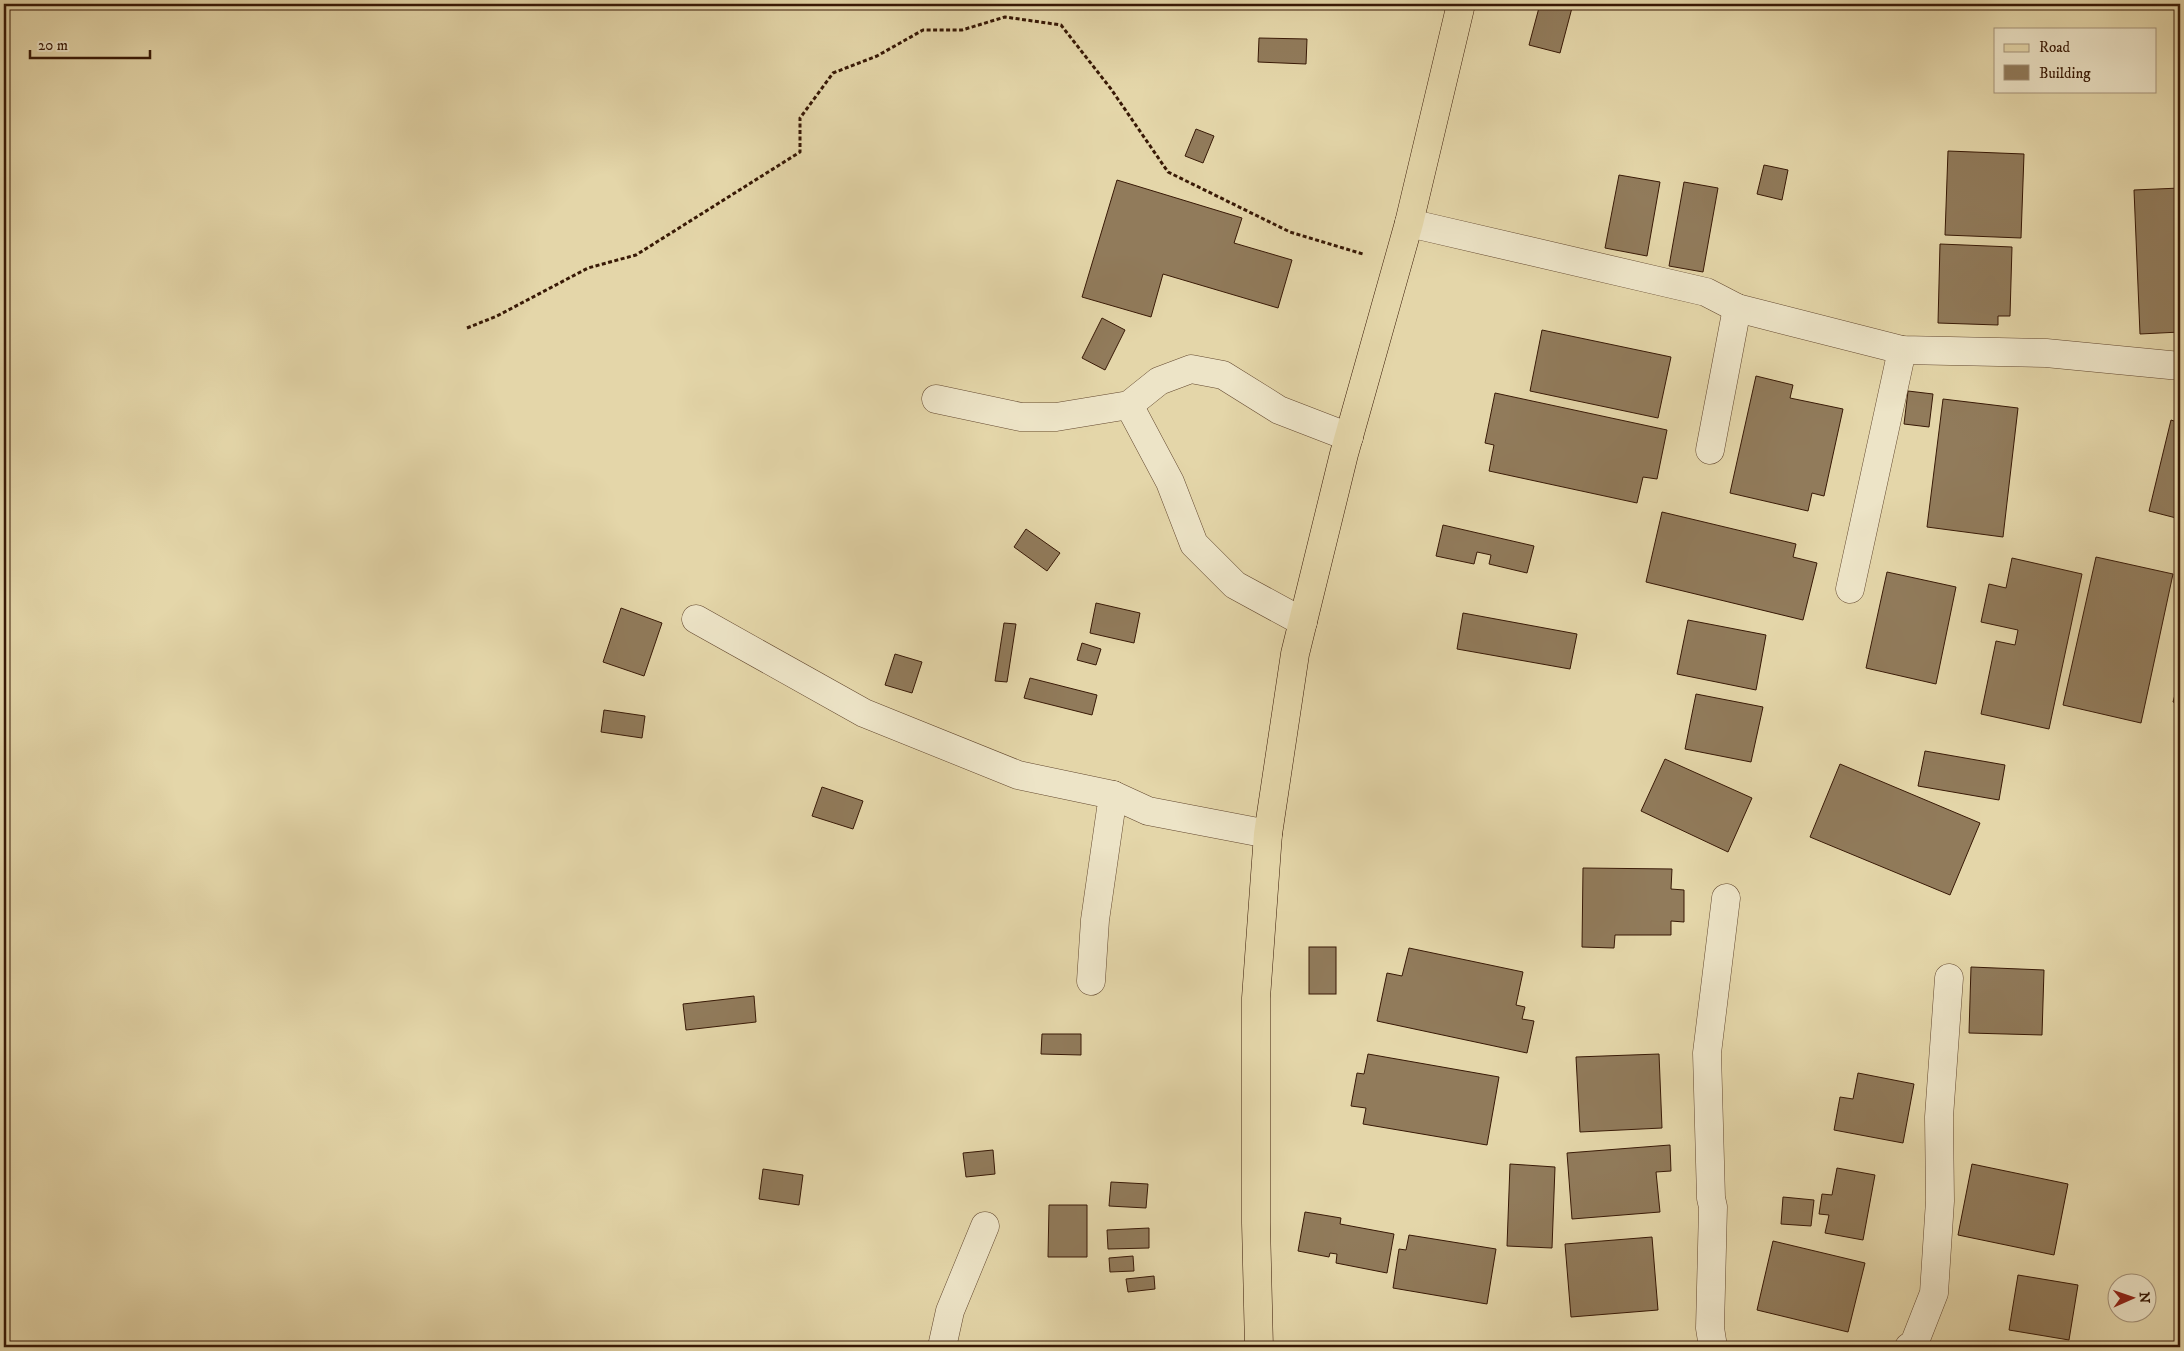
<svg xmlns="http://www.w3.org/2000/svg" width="2184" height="1351" font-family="'IM FELL DW Pica',serif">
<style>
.building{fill:#917b5b;stroke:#381906}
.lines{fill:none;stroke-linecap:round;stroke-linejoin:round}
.minor-casing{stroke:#63482f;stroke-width:29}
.major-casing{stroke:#381906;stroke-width:29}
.path{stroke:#381906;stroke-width:3;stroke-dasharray:4 2.5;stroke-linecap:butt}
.minor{stroke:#ede4c7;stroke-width:28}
.major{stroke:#e4d6a9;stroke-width:28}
</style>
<rect width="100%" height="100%" fill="#e4d6a9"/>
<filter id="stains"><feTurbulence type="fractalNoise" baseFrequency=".004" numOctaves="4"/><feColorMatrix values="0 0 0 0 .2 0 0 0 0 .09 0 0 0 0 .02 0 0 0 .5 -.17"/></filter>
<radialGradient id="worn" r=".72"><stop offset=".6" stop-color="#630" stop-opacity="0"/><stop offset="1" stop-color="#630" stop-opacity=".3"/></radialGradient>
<g class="building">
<path d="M1540,4H1573L1560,53L1529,45Z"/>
<path d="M1259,38L1307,39L1306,64L1258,62Z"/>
<path d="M1196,129L1214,136L1203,163L1185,156Z"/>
<path d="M1948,151L2024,154L2021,238L1945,235Z"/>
<path d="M1764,165L1788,170L1782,200L1757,194Z"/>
<path d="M1619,175L1660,182L1647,256L1605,248Z"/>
<path d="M1117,180L1242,218L1234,243L1292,260L1278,308L1163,274L1151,317L1082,297Z"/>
<path d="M1684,182L1718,188L1703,272L1669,266Z"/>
<path d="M2180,188V332L2140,334L2134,190Z"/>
<path d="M1940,244L2012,247L2010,316H1998V325L1938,323Z"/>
<path d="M1102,318L1125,330L1105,370L1082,358Z"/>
<path d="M1542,330L1671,357L1658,418L1530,391Z"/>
<path d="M1756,376L1793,385L1790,398L1843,409L1824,496L1812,493L1808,511L1730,493Z"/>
<path d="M1908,391L1933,394L1929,427L1904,424Z"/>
<path d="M1495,393L1667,430L1657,479L1643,477L1637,503L1489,471L1494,445L1485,443Z"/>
<path d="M1943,399L2018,408L2003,537L1927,527Z"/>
<path d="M2171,420L2180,423V519L2149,511Z"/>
<path d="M1662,512L1796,544L1793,557L1817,563L1803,620L1646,582Z"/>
<path d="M1443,525L1534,546L1527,573L1489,564L1491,555L1477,552L1474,564L1436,556Z"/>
<path d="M1026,529L1060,553L1047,571L1014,547Z"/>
<path d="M2096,557L2173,574L2141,723L2063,705Z"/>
<path d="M2012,558L2082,574L2049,729L1981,714L1996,641L2015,645L2018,630L1981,622L1989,584L2006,588Z"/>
<path d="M1887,572L1956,587L1936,684L1866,668Z"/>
<path d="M1096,603L1140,613L1134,643L1090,633Z"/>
<path d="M621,608L662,623L644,676L603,662Z"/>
<path d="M1463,613L1577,634L1570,669L1457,649Z"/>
<path d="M1688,620L1766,635L1756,690L1677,674Z"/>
<path d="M1004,623L1016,624L1007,682L995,681Z"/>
<path d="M1082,643L1101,649L1096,665L1077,660Z"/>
<path d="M895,654L922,662L912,693L885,685Z"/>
<path d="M2180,676V704L2173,702Z"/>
<path d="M1030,678L1097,695L1092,715L1024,698Z"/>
<path d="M1696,694L1763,707L1751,762L1685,749Z"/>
<path d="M604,710L645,716L642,738L601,732Z"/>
<path d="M1925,751L2005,765L1999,800L1918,786Z"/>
<path d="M1665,759L1752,798L1728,852L1641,811Z"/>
<path d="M1840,764L1980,823L1950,895L1810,837Z"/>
<path d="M822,787L863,801L853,829L812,816Z"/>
<path d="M1583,868L1672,869L1671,889L1684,890V922L1671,921V935H1615L1614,948L1582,947Z"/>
<rect x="1309" y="947" width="27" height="47"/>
<path d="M1409,948L1523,972L1516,1005L1525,1007L1522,1019L1534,1021L1527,1053L1377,1021L1387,973L1402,976Z"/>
<path d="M1971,967L2044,970L2042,1035L1969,1033Z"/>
<path d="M754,996L756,1022L686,1030L683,1004Z"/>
<path d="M1042,1034H1081V1055L1041,1054Z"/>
<path d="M1368,1054L1499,1077L1487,1145L1363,1124L1366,1108L1351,1106L1357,1073L1364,1074Z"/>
<path d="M1659,1054L1662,1128L1580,1132L1576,1057Z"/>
<path d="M1858,1073L1914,1084L1903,1143L1834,1130L1840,1097L1853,1099Z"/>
<path d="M1670,1145L1671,1171L1656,1172L1660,1212L1572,1219L1567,1153Z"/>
<path d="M993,1150L995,1174L966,1177L963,1153Z"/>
<path d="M1510,1164L1555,1167L1552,1248L1507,1246Z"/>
<path d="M1972,1164L2068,1184L2054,1255L1958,1235Z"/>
<path d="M1837,1168L1875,1175L1863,1240L1825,1233L1829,1215L1819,1214L1822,1194L1832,1195Z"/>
<path d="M763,1169L803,1175L799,1205L759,1199Z"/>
<path d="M1111,1182L1148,1184L1146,1208L1109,1206Z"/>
<path d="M1783,1197L1814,1200L1811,1226L1781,1224Z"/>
<path d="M1049,1205H1087V1257H1048Z"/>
<path d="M1305,1212L1341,1218L1340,1224L1394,1234L1387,1273L1336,1263L1337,1254L1330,1253L1329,1257L1298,1251Z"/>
<path d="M1149,1228V1248L1108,1249L1107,1230Z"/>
<path d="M1409,1235L1496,1249L1487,1304L1393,1288L1399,1249L1406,1250Z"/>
<path d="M1652,1237L1658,1310L1571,1317L1565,1244Z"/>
<path d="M1773,1241L1865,1263L1848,1332L1757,1310Z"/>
<path d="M1133,1256L1134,1271L1110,1272L1109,1258Z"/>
<path d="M2018,1275L2078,1285L2069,1340L2009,1330Z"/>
<path d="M1154,1276L1155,1289L1128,1292L1126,1279Z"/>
</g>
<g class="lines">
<defs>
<g id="minor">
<path d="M1409,223L1706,292L1737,308L1902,350L2046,353L2180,366"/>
<path d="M936,399L1021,417H1056L1129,405L1159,381L1191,369L1223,375L1279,410L1349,437"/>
<path d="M1129,405L1170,482L1194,544L1235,585L1303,622"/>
<path d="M1710,450L1737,308"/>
<path d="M1850,589L1902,350"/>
<path d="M696,619L864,713L1018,775L1113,795L1095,920L1091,981"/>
<path d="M1113,795L1148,811L1268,834"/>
<path d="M942,1347L950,1311L985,1226"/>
<path d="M1713,1347L1710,1328L1713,1207L1711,1198L1707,1053L1726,898"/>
<path d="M1909,1347L1914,1344L1934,1293L1940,1201L1939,1117L1949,978"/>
</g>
<path id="major" d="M1259,1347L1256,1223V998L1268,834L1295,654L1344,454L1409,223L1461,4"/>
</defs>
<use href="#minor" class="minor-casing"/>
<use href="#major" class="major-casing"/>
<path class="path" d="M467,328L497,316L588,268L636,255L800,152V118L833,73L877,56L923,30H962L1005,17L1061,25L1111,89L1168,172L1290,232L1363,254"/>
<use href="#minor" class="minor"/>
<use href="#major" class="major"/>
</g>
<rect width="2184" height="1351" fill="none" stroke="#e4d6a9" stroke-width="20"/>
<rect x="5" y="5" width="2174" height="1341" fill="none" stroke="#381906" stroke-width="2.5"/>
<rect x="10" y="10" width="2164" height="1331" fill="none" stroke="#381906"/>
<rect x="1994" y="28" width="162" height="65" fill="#ede4c7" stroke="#a5937a"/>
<rect x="2004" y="44" width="25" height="8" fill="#e4d6a9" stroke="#a5937a"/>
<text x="2039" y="52" font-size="15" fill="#381906">Road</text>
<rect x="2004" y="65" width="25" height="15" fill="#917b5b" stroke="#a5937a"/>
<text x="2039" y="78" font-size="15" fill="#381906">Building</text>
<g transform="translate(2132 1298) rotate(88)"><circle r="24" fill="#ede4c7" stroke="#a5937a"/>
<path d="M0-4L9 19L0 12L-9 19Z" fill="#8f2418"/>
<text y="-8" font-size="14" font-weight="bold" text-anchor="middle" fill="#381906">N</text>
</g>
<path d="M30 50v8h120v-8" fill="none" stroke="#381906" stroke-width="2.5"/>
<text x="38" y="50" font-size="15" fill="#381906" stroke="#ede4c7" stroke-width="4" paint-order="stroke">20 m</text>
<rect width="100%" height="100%" filter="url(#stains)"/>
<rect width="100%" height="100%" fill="url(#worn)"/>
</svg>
